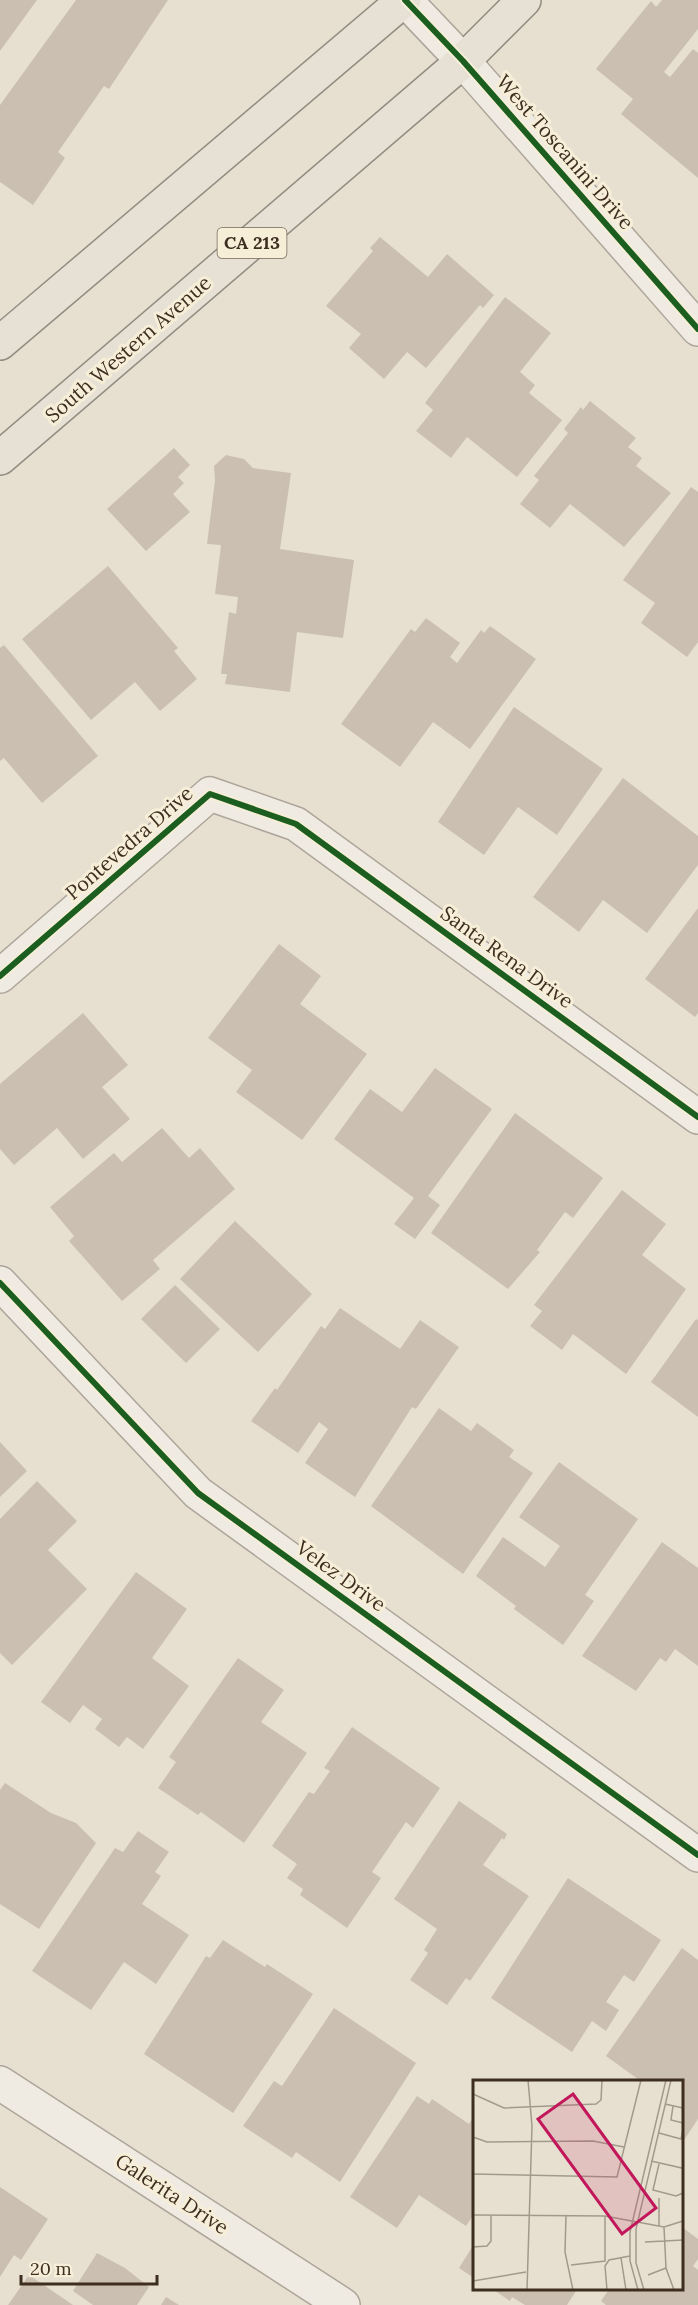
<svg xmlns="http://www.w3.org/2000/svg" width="698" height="2305" font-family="Lora,serif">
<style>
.building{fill:#cbbfb2}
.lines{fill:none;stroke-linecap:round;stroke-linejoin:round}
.minor-casing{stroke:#ada599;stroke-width:36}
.major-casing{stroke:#928b80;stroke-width:36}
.minor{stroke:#efebe3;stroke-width:33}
.major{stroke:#e6e1d4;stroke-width:33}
.cycleway-casing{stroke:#f7eed8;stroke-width:10}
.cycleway{stroke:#1b5e20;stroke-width:6}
.labels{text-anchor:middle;stroke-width:6;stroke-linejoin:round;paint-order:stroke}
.shield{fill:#f7eed8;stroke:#756857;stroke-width:1.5}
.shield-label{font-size:18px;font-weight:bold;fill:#3d2e20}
.street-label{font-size:20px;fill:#3d2e20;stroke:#f7eed8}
.inset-road{fill:none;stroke:#a3998a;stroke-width:1.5}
.view{fill:#c2185b;fill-opacity:0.15;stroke:#c2185b;stroke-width:3}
.inset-edge{fill:none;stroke:#3d2e20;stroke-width:3}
</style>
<rect width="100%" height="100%" fill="#e7e0d1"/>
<g class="building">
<path d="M0,0H37L0,51Z"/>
<path d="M76,0H168L109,89L104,86L58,152L65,158L33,205L0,182V105Z"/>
<path d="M662,0H698V29L664,72L670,77L693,49L698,53V178L621,114L633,99L596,69L651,1L656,7Z"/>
<path d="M380,237L428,277L447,254L494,295L483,308L480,305L426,368L407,352L384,379L349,348L361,334L326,306L373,251L370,248Z"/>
<path d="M505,297L551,333L520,372L535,385L529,393L562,420L517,477L467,437L451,458L416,431L433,410L425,403Z"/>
<path d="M590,401L636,438L628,447L642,458L636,466L671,493L624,547L570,504L550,528L520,504L539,480L534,476L568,433L564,429L581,407L583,410Z"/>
<path d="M174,448L190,465L178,477L184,483L173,494L190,512L146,551L107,509Z"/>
<path d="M226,455L244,459L253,468L291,473L280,549L354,560L343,638L297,632L290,692L225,684L227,674H221L229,612L236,614L238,597L215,594L221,545L207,544L215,480L214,466Z"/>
<path d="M691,487L698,492V642L687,657L641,623L655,603L623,580Z"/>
<path d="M108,566L178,648L174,651L197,679L160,711L135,682L91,720L22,639Z"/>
<path d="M426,618L460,643L450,657L457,663L481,630L484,633L490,626L536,659L470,749L433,722L400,767L341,724L411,629L415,632Z"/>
<path d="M4,645L98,756L42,803L4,758L0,761V648Z"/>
<path d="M514,707L603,769L557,835L518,807L484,855L438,822Z"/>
<path d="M623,778L698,836V865L647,933L603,900L579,932L533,897Z"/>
<path d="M698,908V1013L695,1017L645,979Z"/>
<path d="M279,944L321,976L300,1004L367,1054L302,1140L236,1092L252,1070L208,1038Z"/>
<path d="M83,1013L128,1065L102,1087L130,1119L83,1159L57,1128L14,1165L0,1149V1084Z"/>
<path d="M435,1068L492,1109L428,1196L440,1205L415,1239L394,1224L414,1198L334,1139L370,1089L402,1112Z"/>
<path d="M515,1113L603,1178L573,1218L565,1212L537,1250L540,1252L508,1289L431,1233Z"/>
<path d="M162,1128L189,1158L200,1148L235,1189L153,1260L160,1269L122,1301L69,1241L74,1236L50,1207L114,1153L122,1162Z"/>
<path d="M622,1190L666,1224L642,1255L686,1289L626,1374L573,1334L562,1350L530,1326L542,1311L534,1305Z"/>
<path d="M235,1221L312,1294L258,1352L180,1279Z"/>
<path d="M175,1285L220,1329L186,1363L141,1319Z"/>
<path d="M340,1308L400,1349L420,1320L459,1347L416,1409L412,1407L355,1497L305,1463L328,1429L319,1422L298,1453L251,1421L275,1388L277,1390L321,1326L325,1329Z"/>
<path d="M696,1319L698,1320V1417L651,1382Z"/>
<path d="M439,1408L471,1431L477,1423L514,1450L509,1457L533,1473L463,1574L371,1506Z"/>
<path d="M0,1442L27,1471L0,1497Z"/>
<path d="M559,1462L638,1519L585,1595L594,1601L563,1645L514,1609L516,1606L476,1576L503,1537L545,1567L560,1546L519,1517Z"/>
<path d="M37,1481L77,1521L48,1550L87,1589L12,1665L0,1653V1519Z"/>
<path d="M662,1542L698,1568V1666L675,1649L666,1662L660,1658L636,1691L582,1656Z"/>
<path d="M136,1572L187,1609L152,1658L189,1686L143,1749L127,1737L119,1747L95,1729L102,1719L83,1705L70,1723L41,1702Z"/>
<path d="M238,1658L284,1690L261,1722L307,1753L244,1843L201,1812L198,1815L158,1788L176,1762L169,1757Z"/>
<path d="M352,1727L440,1788L413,1828L406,1822L372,1872L381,1878L347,1928L300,1895L303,1889L287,1878L297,1864L272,1846L309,1792L314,1794L330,1771L324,1768Z"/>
<path d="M5,1783L51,1813L76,1823L96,1843L39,1929L0,1904V1790Z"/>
<path d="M459,1801L507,1834L504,1840L502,1838L483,1865L529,1896L470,1981L466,1978L447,2005L410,1980L428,1953L424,1950L437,1929L394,1899Z"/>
<path d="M138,1831L169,1852L155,1872L161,1876L142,1904L189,1935L156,1984L124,1962L91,2010L32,1971L115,1848L123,1852Z"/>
<path d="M568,1878L661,1940L634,1982L624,1975L606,2002L619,2010L606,2031L592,2021L572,2052L491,1998Z"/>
<path d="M223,1940L265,1967L267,1964L313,1994L233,2113L144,2054L206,1956L210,1958Z"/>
<path d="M682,1948L698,1960V2119L682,2143V2082H642L606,2056Z"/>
<path d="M334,2008L416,2063L340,2182L296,2152L292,2158L243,2126L274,2081L282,2086Z"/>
<path d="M417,2096L429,2104L432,2099L469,2124L474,2116V2214L466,2226L419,2195L397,2228L350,2197Z"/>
<path d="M0,2187L48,2219L21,2260L14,2255L0,2277Z"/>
<path d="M682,2227L698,2239V2259L693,2266L698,2270V2305H606L601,2301L610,2288H682Z"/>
<path d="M474,2244V2278L459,2268Z"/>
<path d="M97,2253L125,2268L149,2287L137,2305H93L73,2291Z"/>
<path d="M29,2275L73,2305H8Z"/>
<path d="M491,2288H578L567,2305H525L512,2297L510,2301Z"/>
<path d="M166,2297L179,2305H161Z"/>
</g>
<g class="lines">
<defs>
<g id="minor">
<path d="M405,0L463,61L698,329"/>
<path d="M0,976L210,794L296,824L698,1117"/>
<path d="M0,1283L198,1493L698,1855"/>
<path d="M0,2083L343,2305"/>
</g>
<g id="major">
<path d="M0,343L404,0"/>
<path d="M0,458L463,61L524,0"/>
</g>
</defs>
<use href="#minor" class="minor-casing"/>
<use href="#major" class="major-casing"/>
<use href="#minor" class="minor"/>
<use href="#major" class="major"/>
<defs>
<g id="cycleway">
<path d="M405,0L463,61L698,329"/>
<path d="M0,976L210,794L296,824L698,1117"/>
<path d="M0,1283L198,1493L698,1855"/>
</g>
</defs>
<use href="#cycleway" class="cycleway-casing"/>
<use href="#cycleway" class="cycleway"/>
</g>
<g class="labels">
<rect class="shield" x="217.5" y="228" width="69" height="30" rx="4.5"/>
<g class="shield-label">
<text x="252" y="249">CA 213</text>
</g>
<g class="street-label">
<text transform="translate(565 152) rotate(49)" y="7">West Toscanini Drive</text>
<text transform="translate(128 349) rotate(-41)" y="7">South Western Avenue</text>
<text transform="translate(129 843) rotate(-41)" y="7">Pontevedra Drive</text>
<text transform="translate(507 957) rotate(36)" y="7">Santa Rena Drive</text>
<text transform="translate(341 1576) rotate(36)" y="7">Velez Drive</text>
<text transform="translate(172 2194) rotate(33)" y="7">Galerita Drive</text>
</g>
</g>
<g transform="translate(473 2080)">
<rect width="210" height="210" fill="#e7e0d1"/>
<path class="inset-road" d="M0,14L31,28L123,24L128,20L129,0M192,24L210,28M200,26L198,40L210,43M186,53L208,59L210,50M0,57L14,62L120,61L151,67M178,81L209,88L210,85M186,84L180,110L203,116L210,113M0,94L144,97L168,0M186,118V146M0,135L132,136L191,147L210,141M93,136L92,172L100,210M191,147L193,188L201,210M172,162L210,160M0,167L14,166L18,161V135M148,178L153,210M98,185L132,181V136M175,195L193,188M0,201L53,192M54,210L59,46L55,0M134,210L132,186L136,180L157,176M165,210L157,181V152L193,0M171,210L163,183V149L198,0"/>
<path class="view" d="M100,14L183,128L149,154L65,39Z"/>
<rect width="210" height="210" class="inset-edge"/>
</g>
<path d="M21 2275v9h136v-9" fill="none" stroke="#3d2e20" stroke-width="3"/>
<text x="30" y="2275" font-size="18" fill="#3d2e20" stroke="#f7eed8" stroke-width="4.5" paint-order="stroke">20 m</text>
</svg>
